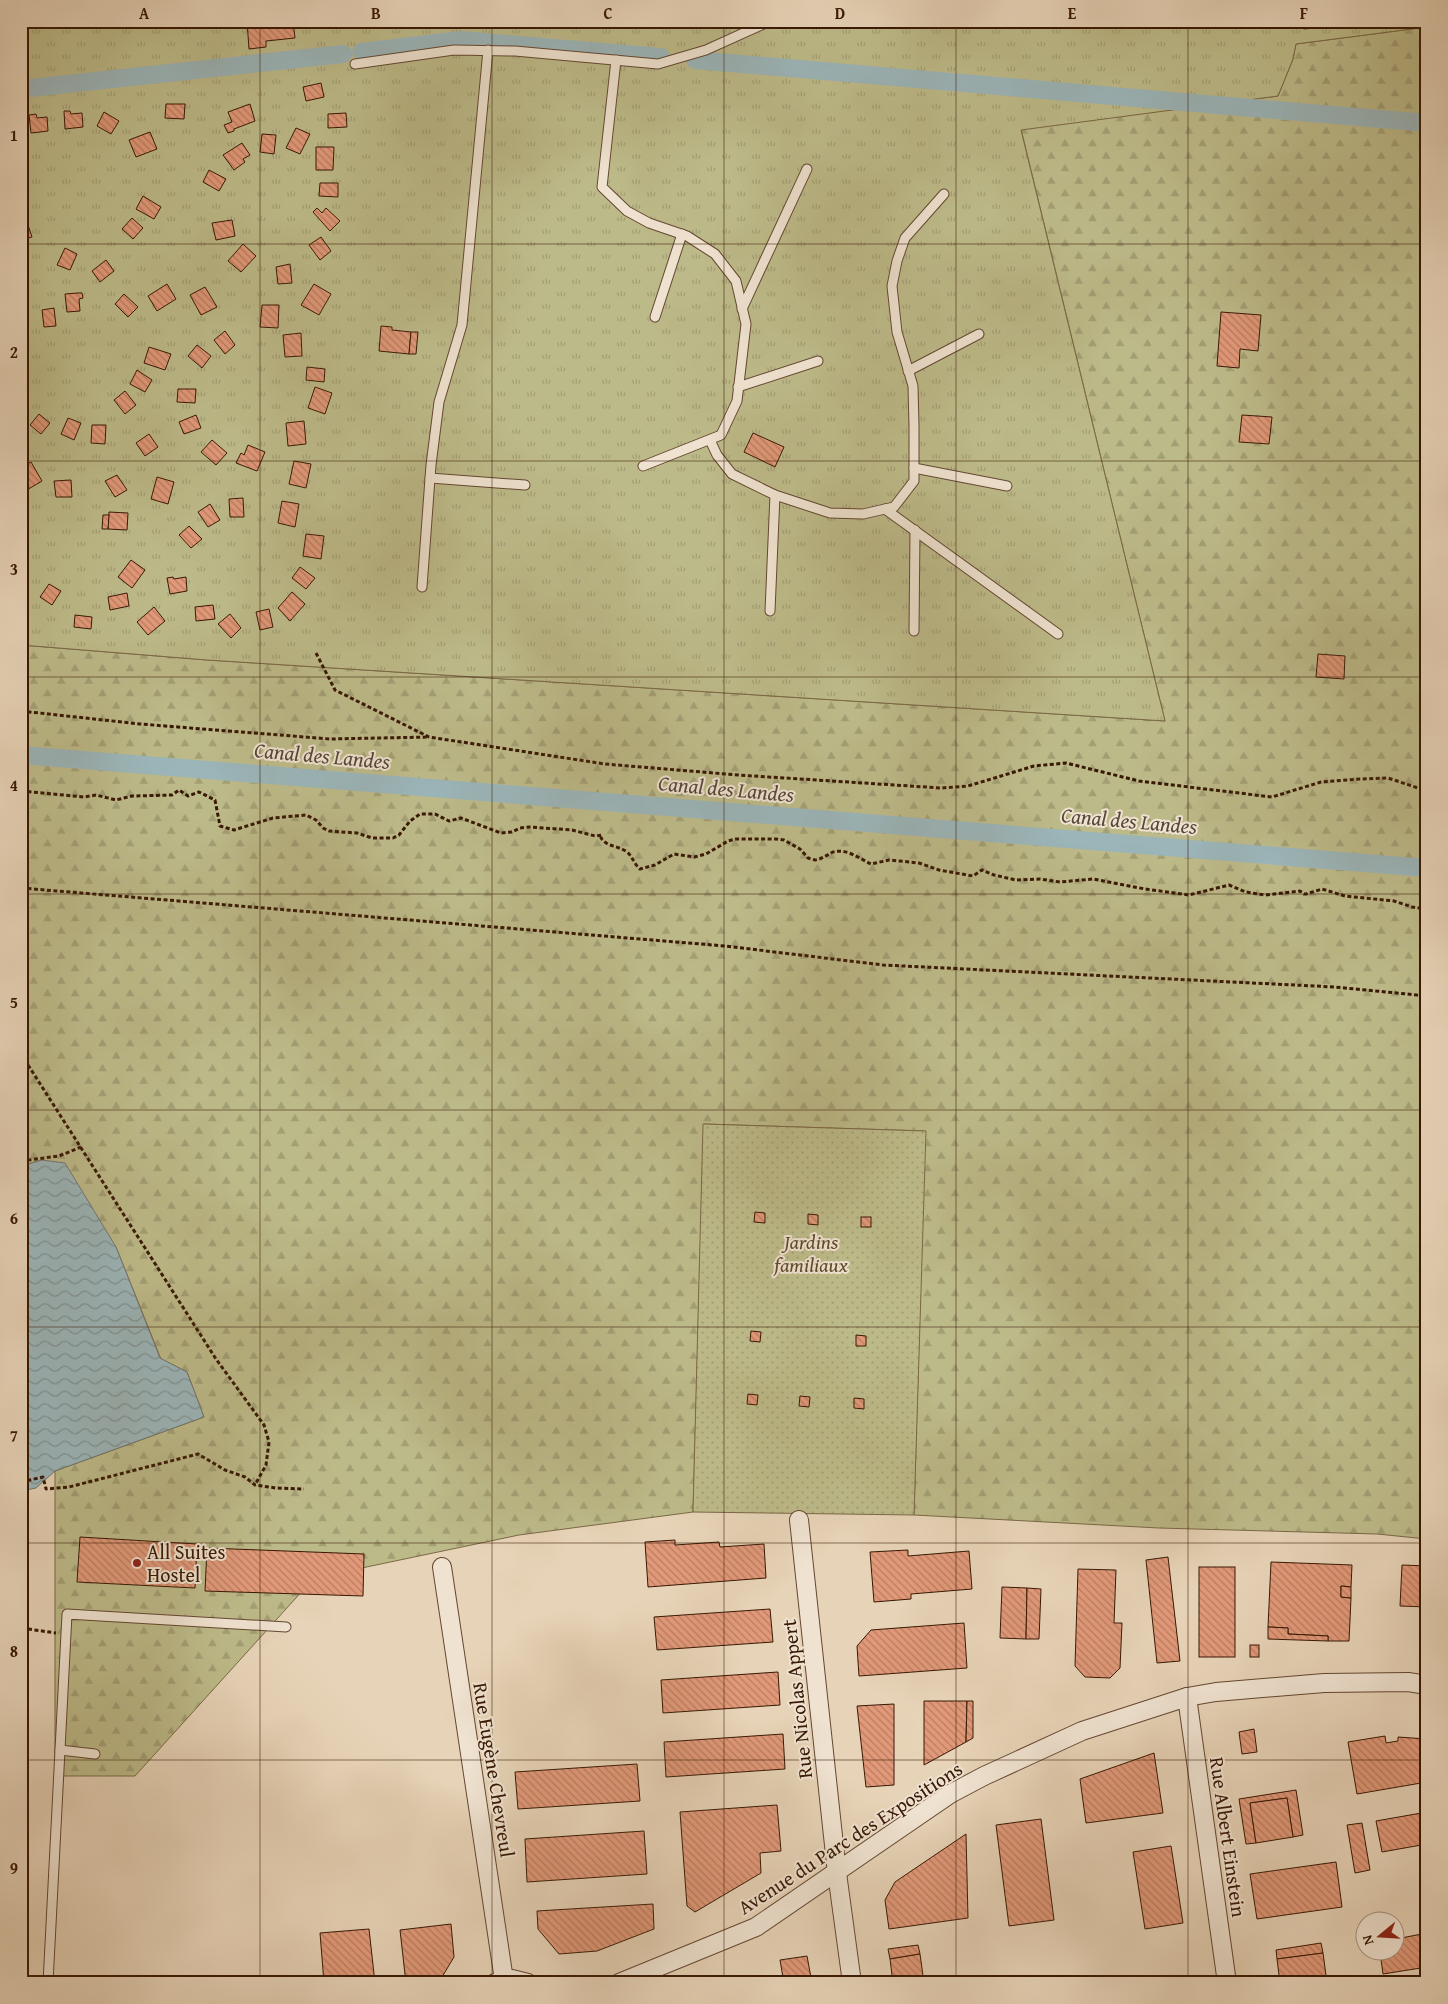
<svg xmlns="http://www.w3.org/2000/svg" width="1448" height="2004" font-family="'Gentium Book Plus',serif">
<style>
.forest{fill:url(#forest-firs);stroke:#7a6946}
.park{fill:url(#park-tufts);stroke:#7a6946}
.garden{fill:url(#garden-dots);stroke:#7a6946}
.water{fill:url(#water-waves);stroke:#737671}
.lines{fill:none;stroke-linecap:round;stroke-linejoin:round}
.canal{stroke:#9bb5b9;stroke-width:18}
.building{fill:url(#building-back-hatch);stroke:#381804}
.service-casing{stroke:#644731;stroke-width:11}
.minor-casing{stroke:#644731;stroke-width:20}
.path{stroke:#381804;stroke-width:3;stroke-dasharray:4 2.5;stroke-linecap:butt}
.service{stroke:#efe2d0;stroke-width:9}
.minor{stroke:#efe2d0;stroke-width:18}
.grid{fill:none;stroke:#381804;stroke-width:1;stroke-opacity:0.55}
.poi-dot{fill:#8f2418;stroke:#efe2d0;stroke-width:2}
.labels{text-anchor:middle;stroke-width:4;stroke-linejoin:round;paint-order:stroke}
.park-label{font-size:20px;font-style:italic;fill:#60492c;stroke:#efe2d0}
.poi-label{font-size:20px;fill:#381804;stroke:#efe2d0;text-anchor:start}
.street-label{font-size:20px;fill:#381804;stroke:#efe2d0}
.water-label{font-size:21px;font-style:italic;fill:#56473a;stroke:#efe2d0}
.neatline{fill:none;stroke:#381804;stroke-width:2}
.grid-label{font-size:16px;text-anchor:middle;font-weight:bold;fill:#381804}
</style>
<defs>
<pattern id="forest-firs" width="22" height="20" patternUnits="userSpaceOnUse" patternTransform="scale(1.25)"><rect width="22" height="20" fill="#bdba89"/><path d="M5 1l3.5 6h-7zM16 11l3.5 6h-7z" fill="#a39f75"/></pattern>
<pattern id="park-tufts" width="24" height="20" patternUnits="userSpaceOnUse" patternTransform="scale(1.25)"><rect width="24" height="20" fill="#bdba89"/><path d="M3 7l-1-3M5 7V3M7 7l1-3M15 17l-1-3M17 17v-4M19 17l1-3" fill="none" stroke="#a39f75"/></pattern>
<pattern id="garden-dots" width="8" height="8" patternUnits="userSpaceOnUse" patternTransform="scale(1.25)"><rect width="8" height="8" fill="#bdba89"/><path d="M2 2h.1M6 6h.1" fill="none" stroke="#a39f75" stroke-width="1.8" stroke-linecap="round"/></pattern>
<pattern id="water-waves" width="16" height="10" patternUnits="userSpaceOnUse" patternTransform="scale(1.25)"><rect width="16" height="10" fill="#9bb5b9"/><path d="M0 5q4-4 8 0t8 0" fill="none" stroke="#7f9294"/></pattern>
<pattern id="building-back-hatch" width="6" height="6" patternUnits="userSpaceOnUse" patternTransform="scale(1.25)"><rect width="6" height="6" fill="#e29979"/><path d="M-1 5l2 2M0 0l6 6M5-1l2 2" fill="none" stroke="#b87c61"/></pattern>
</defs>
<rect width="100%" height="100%" fill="#e7d3b7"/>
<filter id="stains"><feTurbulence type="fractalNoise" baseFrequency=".004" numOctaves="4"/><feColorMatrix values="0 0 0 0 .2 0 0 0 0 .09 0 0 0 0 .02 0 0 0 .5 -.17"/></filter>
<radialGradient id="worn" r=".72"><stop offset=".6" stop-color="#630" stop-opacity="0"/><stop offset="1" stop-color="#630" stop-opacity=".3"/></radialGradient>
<path class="forest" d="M1427,27V1539L1377,1534L1159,1528L914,1515L925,1131L704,1124L693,1512L519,1535L314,1578L135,1776H55V1471L204,1417L187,1372L161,1359L116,1247L42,1160L21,1166V645L207,660L1165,721L1021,129L1278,96L1293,59L1296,44Z"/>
<path class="park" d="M21,21H1427V27L1296,44L1293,59L1278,96L1021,130L1165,721L207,660L21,645Z"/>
<path class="garden" d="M703,1124L926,1131L914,1515L693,1512Z"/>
<path class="water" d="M42,1160L65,1163L116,1247L160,1358L187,1372L204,1417L55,1471L36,1488L21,1491V1166Z"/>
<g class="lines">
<g class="canal">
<path d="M361,52L461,40L661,57"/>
<path d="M695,60L1427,123"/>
<path d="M21,89L343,54"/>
<path d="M21,755L1427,868"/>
</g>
</g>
<g class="building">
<path d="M247,21H293L295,38L266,41V47L249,49Z"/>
<path d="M321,83L324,97L306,101L303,87Z"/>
<path d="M166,104H185L184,119L165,118Z"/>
<path d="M250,104L255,121L234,129V131L228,133L224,125L232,122L228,112Z"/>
<path d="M64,111H70L71,114L82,113L83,127L65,129Z"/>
<path d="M104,112L119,121L111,134L97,126Z"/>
<path d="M346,113L347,127L328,128V114Z"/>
<path d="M36,114L37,118L47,117L48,131L31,133L29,115Z"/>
<path d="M296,128L310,134L300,154L286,148Z"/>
<path d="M150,132L157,149L136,157L129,140Z"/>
<path d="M262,134L276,135L274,154L260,152Z"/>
<path d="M242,143L250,155L243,159L245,162L234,170L223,155Z"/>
<path d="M21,146L27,147L25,153H28L26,164H23L22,170Z"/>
<path d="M316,147H334L333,170H316Z"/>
<path d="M209,170L226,179L219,191L203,182Z"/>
<path d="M320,183H338V197L319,196Z"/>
<path d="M143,196L161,207L154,219L136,209Z"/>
<path d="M317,208L322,213L326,208L340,221L330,231L313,212Z"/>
<path d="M132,218L143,228L133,239L122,229Z"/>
<path d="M232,220L235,236L216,240L212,223Z"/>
<path d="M28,225L32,237L21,240V227Z"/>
<path d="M321,237L331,251L320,260L309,245Z"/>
<path d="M243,244L256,256L241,272L228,261Z"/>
<path d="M65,248L77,254L70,270L57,265Z"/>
<path d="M106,260L114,271L100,282L92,271Z"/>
<path d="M290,264L292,283L278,284L276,267Z"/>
<path d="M167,284L176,299L157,311L148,296Z"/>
<path d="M314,284L331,294L319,315L301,305Z"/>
<path d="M205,287L217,307L201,315L190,295Z"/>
<path d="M78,293H82L83,298L79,299L80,311L67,312L65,294Z"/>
<path d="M124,294L138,307L128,317L115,304Z"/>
<path d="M262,305H279L278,328L260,327Z"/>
<path d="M54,308L56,326L44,327L42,310Z"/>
<path d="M1221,312L1261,315L1258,351L1240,349L1239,368L1217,366Z"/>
<path d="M381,326L392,327V330L411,332L409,354L379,351Z"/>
<path d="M225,331L235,345L225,354L214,340Z"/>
<path d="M411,332H418L416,354H409Z"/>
<path d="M301,333L302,356L285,357L283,335Z"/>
<path d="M197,345L211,356L202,368L188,356Z"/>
<path d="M149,347L171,354L165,370L144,363Z"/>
<path d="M307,367L325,369L324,382L306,380Z"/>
<path d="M137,370L152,380L145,392L130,384Z"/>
<path d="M315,387L332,393L325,414L308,408Z"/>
<path d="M178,389H196L195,403L177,402Z"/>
<path d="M125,391L136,405L125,414L114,400Z"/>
<path d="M39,414L50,423L41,434L30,425Z"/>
<path d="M196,415L201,428L184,434L179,422Z"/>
<path d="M1242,415L1272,417L1269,444L1239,442Z"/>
<path d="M68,418L81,423L74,440L61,434Z"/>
<path d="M304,421L306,444L288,446L286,423Z"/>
<path d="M92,425H106L105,444L91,443Z"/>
<path d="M753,433L784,447L775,467L744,452Z"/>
<path d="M149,434L158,447L145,456L136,443Z"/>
<path d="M212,440L227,453L216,465L201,452Z"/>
<path d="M248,445L265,452L257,471L236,463L241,453L244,455Z"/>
<path d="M294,461L311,464L306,488L289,484Z"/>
<path d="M31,462L42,481L25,491L21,484V468Z"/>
<path d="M117,475L127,490L115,497L105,481Z"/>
<path d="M157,477L174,482L168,504L151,499Z"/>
<path d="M71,480L72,497H56L54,481Z"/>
<path d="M243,498L244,517H230L229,499Z"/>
<path d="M282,501L299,504L295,527L278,523Z"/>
<path d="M210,504L220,520L208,527L198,512Z"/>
<path d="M109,512L128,513L127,530L108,529Z"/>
<path d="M103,515H109L108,529H102Z"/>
<path d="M189,526L202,539L191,548L179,535Z"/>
<path d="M306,534L324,536L321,559L303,556Z"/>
<path d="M131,560L145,570L132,588L118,577Z"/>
<path d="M300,567L315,578L306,589L292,578Z"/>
<path d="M173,577L174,579L186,577L187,591L170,594L167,578Z"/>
<path d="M49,584L61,591L52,605L40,597Z"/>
<path d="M292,592L305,604L290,621L278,608Z"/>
<path d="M127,593L129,606L110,610L108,597Z"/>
<path d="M213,605L215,619L196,621L195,607Z"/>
<path d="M154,607L165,621L148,635L137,622Z"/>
<path d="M269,609L273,627L260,630L256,612Z"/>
<path d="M230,614L241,628L231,638L218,624Z"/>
<path d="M75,615L92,617L91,629L74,627Z"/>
<path d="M1318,654L1345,656L1344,679L1316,677Z"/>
<path d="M755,1212L765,1213V1223L754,1222Z"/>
<path d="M808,1214L818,1215V1225L808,1224Z"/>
<rect x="861" y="1217" width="10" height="10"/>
<path d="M751,1331L761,1332L760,1342L750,1341Z"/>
<path d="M856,1335L866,1336V1346H856Z"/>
<path d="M748,1394L758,1395L757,1405L747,1404Z"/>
<path d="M800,1396L810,1397L809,1407L799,1406Z"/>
<path d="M854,1398L864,1399V1409L854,1408Z"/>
<path d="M80,1537L197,1544L195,1588L77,1582Z"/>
<path d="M675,1540V1545L719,1542L720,1547L764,1544L766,1578L648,1587L645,1542Z"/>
<path d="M207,1548L364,1554L363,1596L205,1591Z"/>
<path d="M908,1550V1556L969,1551L972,1589L911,1594V1599L874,1602L870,1552Z"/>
<path d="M1168,1557L1180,1661L1157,1663L1146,1560Z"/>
<path d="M1271,1562L1352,1565L1351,1587L1341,1586V1597L1351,1598L1349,1641H1328V1636L1288,1634V1628L1268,1627Z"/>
<path d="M1402,1565L1427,1566V1607L1400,1606Z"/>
<rect x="1199" y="1567" width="36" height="90"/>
<path d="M1078,1569L1116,1570L1114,1623H1122L1120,1668L1110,1678L1085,1677L1075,1666Z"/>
<path d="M1341,1586L1351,1587V1598L1341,1597Z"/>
<path d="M1002,1587L1027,1588L1026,1639L1000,1638Z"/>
<path d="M1027,1588L1041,1589L1039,1639H1026Z"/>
<path d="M770,1609L773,1642L657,1650L654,1617Z"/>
<path d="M964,1623L967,1668L859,1676L857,1646L871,1630Z"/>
<path d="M1268,1627L1288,1628V1634L1328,1636V1641L1268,1639Z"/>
<rect x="1250" y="1645" width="9" height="12"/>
<path d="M778,1672L780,1705L663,1713L661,1680Z"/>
<path d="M924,1701H967L966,1742L924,1765Z"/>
<path d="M967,1701H973V1738L966,1742Z"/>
<path d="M894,1704V1785L866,1787L857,1706Z"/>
<path d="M1254,1729L1257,1752L1242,1754L1239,1732Z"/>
<path d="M783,1734L785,1769L666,1777L664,1742Z"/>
<path d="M1385,1736L1386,1743L1398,1741V1737L1427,1739V1782L1357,1794L1348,1742Z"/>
<path d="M1154,1753L1163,1813L1086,1823L1080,1779Z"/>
<path d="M637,1764L640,1801L518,1809L515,1772Z"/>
<path d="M1296,1790L1303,1835L1293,1837L1287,1798L1250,1803L1256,1843L1246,1844L1239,1799Z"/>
<path d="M1287,1798L1293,1837L1256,1843L1250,1803Z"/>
<path d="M777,1805L781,1851L760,1853L761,1873L695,1912L687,1906L680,1812Z"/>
<path d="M1427,1812V1844L1382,1852L1376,1821Z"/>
<path d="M1041,1819L1054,1920L1009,1926L996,1825Z"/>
<path d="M1362,1823L1370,1870L1355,1873L1347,1825Z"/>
<path d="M644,1831L647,1874L527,1882L525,1839Z"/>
<path d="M966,1834L968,1918L889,1929L885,1900L895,1882Z"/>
<path d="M1171,1846L1183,1923L1145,1929L1133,1852Z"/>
<path d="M1336,1862L1342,1907L1257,1919L1250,1874Z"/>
<path d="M653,1904L654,1929L597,1951L559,1954L538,1929L537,1911Z"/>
<path d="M451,1924L454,1957L442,1977L439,1975L430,1983H406L400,1930Z"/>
<path d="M369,1929L375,1983H324L320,1933Z"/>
<path d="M1427,1933V1967L1383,1974L1380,1952H1396V1939Z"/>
<path d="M1321,1943L1323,1953L1277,1959L1276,1950Z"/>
<path d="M918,1945L920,1954L890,1959L888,1949Z"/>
<path d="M1323,1953L1327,1983H1280L1277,1959Z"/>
<path d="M920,1954L924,1983H893L890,1959Z"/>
<path d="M807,1956L812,1983H784L780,1960Z"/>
</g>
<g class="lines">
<defs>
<g id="service">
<path d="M1300,21L1305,24L1321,21"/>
<path d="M616,60L602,187L627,211L649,223L687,236L715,254L736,281L746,324L737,401L721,435L643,466"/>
<path d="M355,64L454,50L515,51L658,64L706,50L770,21"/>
<path d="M742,309L807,169"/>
<path d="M655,317L682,234"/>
<path d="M908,371L979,334"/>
<path d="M738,387L818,361"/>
<path d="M710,440L717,455L732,474L775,495L830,513L863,514L894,507L914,481V426L913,386L897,332L892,286L897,261L905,238L944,194"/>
<path d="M914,468L1007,486"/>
<path d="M430,478L525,485"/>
<path d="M885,509L1058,634"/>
<path d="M422,587L431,465L439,402L462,325L488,50"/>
<path d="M770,611L775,495"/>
<path d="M914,631L915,530"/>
<path d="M60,1750L95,1754"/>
<path d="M48,1983L67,1614L286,1627"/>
</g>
<g id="minor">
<path d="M799,1520L837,1873L852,1983"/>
<path d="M442,1567L504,1980"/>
<path d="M1187,1697L1227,1983"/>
<path d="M495,1983L512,1979L528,1983"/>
<path d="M619,1983L756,1927L950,1794L984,1776L1082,1731L1187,1697L1216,1692L1324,1683L1408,1682L1427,1685"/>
</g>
</defs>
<use href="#service" class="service-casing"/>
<use href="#minor" class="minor-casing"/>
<g class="path">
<path d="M316,653L335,690L429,737L605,764L738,775L941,788L968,786L1034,766L1066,763L1139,781L1272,797L1321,782L1360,779L1388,778L1427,791"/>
<path d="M21,711L140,724L330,739L429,737"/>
<path d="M21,791L84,797L96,795L116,800L132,796L172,795L179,790L188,796L199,792L215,800L220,826L234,830L273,818L306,815L316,820L323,828L329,831L357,833L372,838H393L399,835L410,821L420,814H435L449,821L461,818L501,833L512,832L520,828L530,827L572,830L595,836L602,835L601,838C607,847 617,845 627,852C633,857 634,864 640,869L655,865L674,854L694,857L706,854L728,841L736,839H776L784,840L800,849L808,858L815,860C822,859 827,855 833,852C847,848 860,859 871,864L889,860L919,863L939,870L973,876L982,870L994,875L1016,880L1040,879L1060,882L1093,879L1145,889L1189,895L1229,885L1246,892L1265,895L1300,891L1304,894H1306L1322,889L1345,896L1394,901L1412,907L1427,909"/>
<path d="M21,888L725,946L883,965L1335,987L1427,996"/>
<path d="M21,1054L216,1359L264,1425L269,1442L266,1465L255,1485"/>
<path d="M21,1161L59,1156L81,1147"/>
<path d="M21,1482L43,1477L46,1489L69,1487L198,1454L225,1470L245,1477L255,1485L276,1488L304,1489"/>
<path d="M21,1616H29"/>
<path d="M28,1629L56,1633"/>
</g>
<use href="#service" class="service"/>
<use href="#minor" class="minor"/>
</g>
<path class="grid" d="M260,21V1983M492,21V1983M724,21V1983M956,21V1983M1188,21V1983M21,244H1427M21,461H1427M21,677H1427M21,894H1427M21,1110H1427M21,1327H1427M21,1543H1427M21,1760H1427"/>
<circle class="poi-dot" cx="137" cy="1563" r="5"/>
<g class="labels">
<g class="park-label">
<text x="811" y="1249">Jardins<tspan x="811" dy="23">familiaux</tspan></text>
</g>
<g class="poi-label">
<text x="147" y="1559">All Suites<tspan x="147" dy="23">Hostel</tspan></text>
</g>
<g class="street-label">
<text transform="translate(797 1699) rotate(-96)" y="7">Rue Nicolas Appert</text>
<text transform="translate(494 1770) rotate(81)" y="7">Rue Eugène Chevreul</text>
<text transform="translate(1228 1837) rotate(82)" y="7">Rue Albert Einstein</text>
<text transform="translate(850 1838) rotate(-33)" y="7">Avenue du Parc des Expositions</text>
</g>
<g class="water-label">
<text transform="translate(322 756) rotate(5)" y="7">Canal des Landes</text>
<text transform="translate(726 789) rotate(5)" y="7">Canal des Landes</text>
<text transform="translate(1129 821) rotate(5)" y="7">Canal des Landes</text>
</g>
</g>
<rect width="1448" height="2004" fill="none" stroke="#e7d3b7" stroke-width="55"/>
<g transform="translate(1380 1936) rotate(252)"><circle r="24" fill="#efe2d0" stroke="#a6917e"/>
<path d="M0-4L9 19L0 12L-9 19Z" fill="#8f2418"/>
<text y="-8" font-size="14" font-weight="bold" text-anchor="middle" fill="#381804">N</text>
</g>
<rect x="28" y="28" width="1392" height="1948" class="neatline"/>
<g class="grid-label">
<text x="144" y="19">A</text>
<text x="376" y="19">B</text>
<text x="608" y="19">C</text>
<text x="840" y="19">D</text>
<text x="1072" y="19">E</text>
<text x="1304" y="19">F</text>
<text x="14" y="141">1</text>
<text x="14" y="358">2</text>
<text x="14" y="575">3</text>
<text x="14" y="791">4</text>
<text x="14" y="1008">5</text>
<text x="14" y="1224">6</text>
<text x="14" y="1441">7</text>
<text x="14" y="1657">8</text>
<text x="14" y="1874">9</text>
</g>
<rect width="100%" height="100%" filter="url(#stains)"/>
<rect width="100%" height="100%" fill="url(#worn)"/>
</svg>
